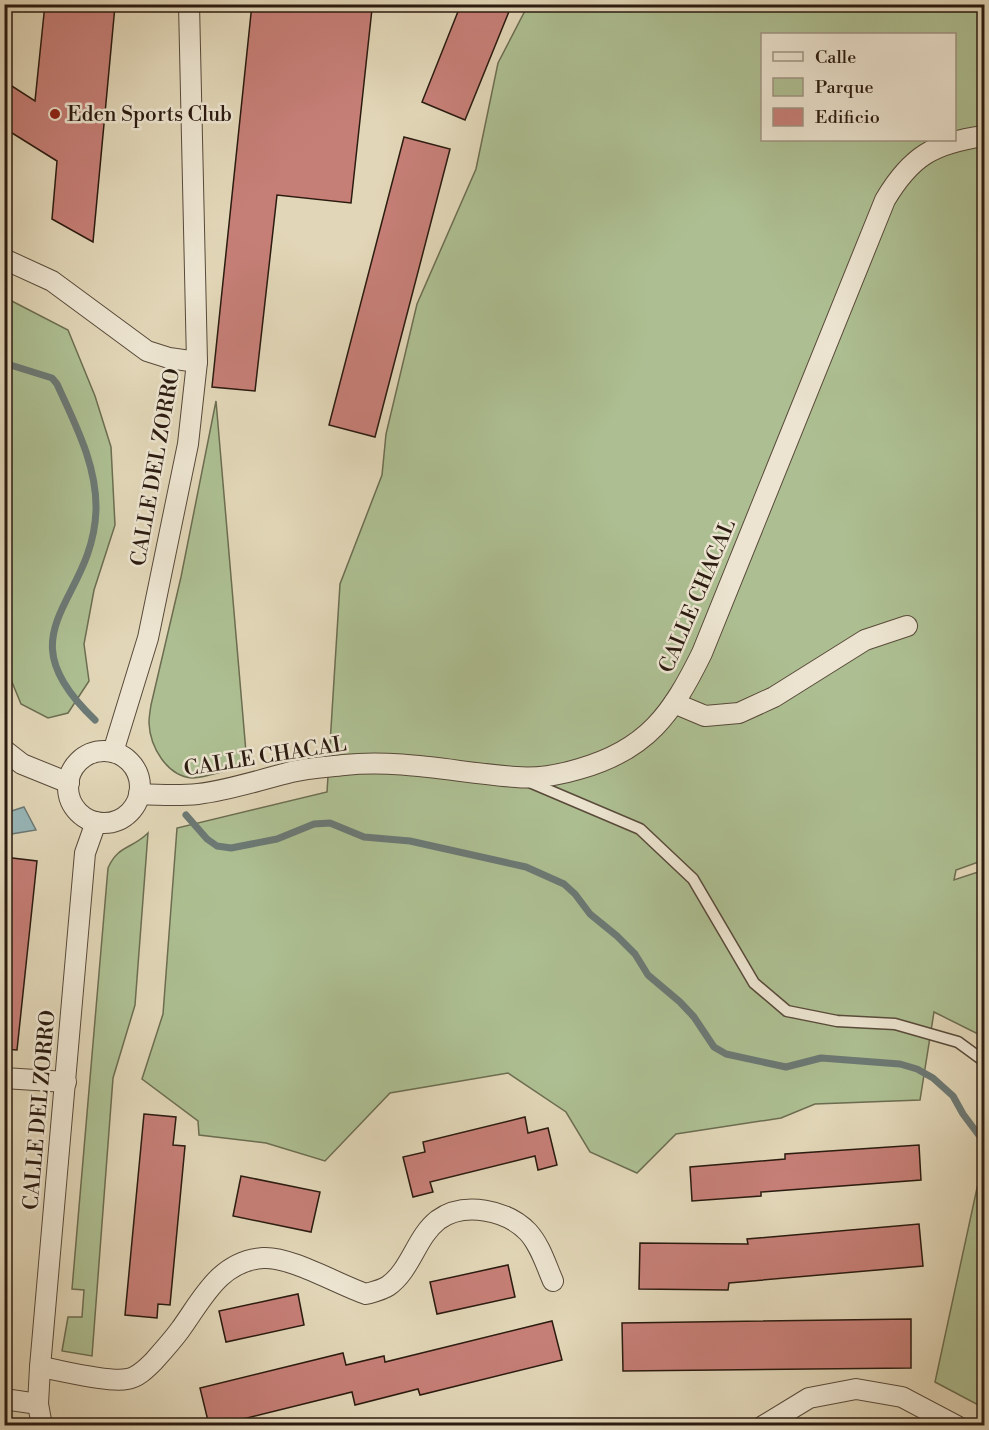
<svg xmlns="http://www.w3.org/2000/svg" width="989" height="1430" font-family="'Libre Bodoni',serif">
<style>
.green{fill:#adbf92;stroke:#6c6d51;stroke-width:1.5;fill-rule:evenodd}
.water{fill:#98b7b9;stroke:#6c7975;stroke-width:1.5}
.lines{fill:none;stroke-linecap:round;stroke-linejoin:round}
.stream{stroke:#6c7975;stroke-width:7}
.building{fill:#c67f77;stroke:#2b1b10;stroke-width:1.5}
.service-casing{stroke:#584a3a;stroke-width:13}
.minor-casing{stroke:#584a3a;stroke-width:22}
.service{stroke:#ece4d0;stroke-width:10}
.minor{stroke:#ece4d0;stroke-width:20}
.poi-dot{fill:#8f2418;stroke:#ece4d0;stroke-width:2}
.labels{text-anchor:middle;stroke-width:5;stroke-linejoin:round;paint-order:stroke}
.poi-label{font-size:21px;fill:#2b1b10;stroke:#ece4d0;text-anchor:start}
.street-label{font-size:21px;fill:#2b1b10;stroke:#ece4d0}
</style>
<rect width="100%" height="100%" fill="#e1d6b7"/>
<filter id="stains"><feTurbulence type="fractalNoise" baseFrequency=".00333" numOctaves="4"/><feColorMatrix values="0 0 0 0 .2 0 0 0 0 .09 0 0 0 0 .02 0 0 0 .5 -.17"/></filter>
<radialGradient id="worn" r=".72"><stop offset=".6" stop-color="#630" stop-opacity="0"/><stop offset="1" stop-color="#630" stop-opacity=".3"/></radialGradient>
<g class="green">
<path d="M528,5H984V860L956,870L954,880L984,870V1037L934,1012L920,1100L815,1104L781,1118L676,1134L637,1173L590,1152L566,1112L508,1073L390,1093L325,1161L266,1143L199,1135L198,1121L142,1079L163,1014L177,828L327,792L340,584L382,475L386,434L417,304L476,169L498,63ZM762,34H954V140H762Z"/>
<path d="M4,297L68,330L95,396L111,447L115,525L94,590L84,644L89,681L68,713L48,718L21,704L5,665Z"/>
<path d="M216,401L247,764C234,768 205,778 192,778C167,776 150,747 149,723C149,717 150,711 151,705L181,577Z"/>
<path d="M148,833L135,1005L113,1078L92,1356L62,1351L68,1317H82L84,1290L72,1289L108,868C118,845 132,849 148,833Z"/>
<path d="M977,1188L984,1197V1408L935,1382Z"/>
</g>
<path class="water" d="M24,807L36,830L5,835V813Z"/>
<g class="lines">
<g class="stream">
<path d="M4,363L52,378L57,384C75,424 97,465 96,510C93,604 0,630 95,720"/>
<path d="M186,815L207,839L217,846L231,848L277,839L314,824L330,823L364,837L410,841L526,867L564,884L575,894L590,914L617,936L635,954L648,975L680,1002L694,1017L714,1047L726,1054L786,1067L821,1058L900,1064L917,1069L933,1078L953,1096L963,1114L984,1142"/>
</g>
</g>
<g class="building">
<path d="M45,4L115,6L93,242L52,219L57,161L4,128V81L35,101Z"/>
<path d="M252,4H330L372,9L351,203L277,195L255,391L212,387Z"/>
<path d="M461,4H512L465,120L422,102Z"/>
<path d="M404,137L450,149L375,437L329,425Z"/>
<path d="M4,857L37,861L17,1050L4,1049Z"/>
<path d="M144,1114L176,1117L173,1145L185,1146L170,1305L158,1304L157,1318L125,1315Z"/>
<path d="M525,1117L528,1133L548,1128L557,1165L538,1170L535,1156L430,1182L433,1192L413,1197L403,1157L425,1152L423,1142Z"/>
<path d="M919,1145L921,1180L761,1192V1196L692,1201L690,1167L785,1159V1154Z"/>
<path d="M241,1176L320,1192L311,1232L233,1216Z"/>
<path d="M919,1224L923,1266L729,1283L728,1290L639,1289L640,1243L748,1244L747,1239Z"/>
<path d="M508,1265L515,1297L437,1314L430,1282Z"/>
<path d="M298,1294L304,1325L226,1342L219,1311Z"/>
<path d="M911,1319V1368L623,1371L622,1323Z"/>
<path d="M552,1321L562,1360L420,1395L418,1389L355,1405L352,1392L219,1425H209L200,1388L343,1353L346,1365L384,1356L385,1362Z"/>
</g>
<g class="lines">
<defs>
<path id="service" d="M527,781L640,829L693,879L754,983L787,1011L837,1021L895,1024L958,1042L984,1061"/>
<g id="minor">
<path d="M4,259L52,281L147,351L169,358L197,362"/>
<path d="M674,703L705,716L739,713L774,697L865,640L907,626"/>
<path d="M4,750L22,764L69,783"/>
<circle cx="104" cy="787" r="36"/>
<path d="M113,752L148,638L188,444L197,362L189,4"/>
<path d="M139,794C158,795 179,796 198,794C230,790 260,780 291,772C308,768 327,767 344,765C402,759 459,773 516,777C537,779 559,775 579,769C647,750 672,714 702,653L885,200C911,156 934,143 984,136"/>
<path d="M4,1078L66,1082"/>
<path d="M40,1367C60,1370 109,1383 127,1379C137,1378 146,1369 153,1362C162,1352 172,1341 180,1330C202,1300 219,1261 263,1258C290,1256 339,1285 366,1294C373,1292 382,1290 388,1286C411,1270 416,1237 438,1220C464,1201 507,1210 528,1232C540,1245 546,1265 553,1281"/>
<path d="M4,1399L38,1404"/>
<path d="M42,1426L38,1404L40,1367L85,853L96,822"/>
<path d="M763,1426L809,1398L856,1389L902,1397L957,1426"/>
</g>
</defs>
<use href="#service" class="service-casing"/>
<use href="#minor" class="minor-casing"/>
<use href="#service" class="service"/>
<use href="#minor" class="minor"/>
</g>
<circle class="poi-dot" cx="55" cy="114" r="6"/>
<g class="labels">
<g class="poi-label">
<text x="67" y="121">Eden Sports Club</text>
</g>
<g class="street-label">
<text transform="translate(155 467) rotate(-80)" y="7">CALLE DEL ZORRO</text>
<text transform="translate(697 596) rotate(-67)" y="7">CALLE CHACAL</text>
<text transform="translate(265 756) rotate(-9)" y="7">CALLE CHACAL</text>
<text transform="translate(39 1110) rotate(-85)" y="7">CALLE DEL ZORRO</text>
</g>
</g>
<rect width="989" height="1430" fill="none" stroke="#e1d6b7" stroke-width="24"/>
<rect x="6" y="6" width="977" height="1418" fill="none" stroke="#2b1b10" stroke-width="3"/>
<rect x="12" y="12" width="965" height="1406" fill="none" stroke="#2b1b10" stroke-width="1.5"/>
<rect x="761" y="33" width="195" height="108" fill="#ece4d0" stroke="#9f9483" stroke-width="1.5"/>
<rect x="773" y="52" width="30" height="9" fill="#ece4d0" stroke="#9f9483" stroke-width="1.5"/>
<text x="815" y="63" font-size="18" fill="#2b1b10">Calle</text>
<rect x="773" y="78" width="30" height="18" fill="#adbf92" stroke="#9f9483" stroke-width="1.5"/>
<text x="815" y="93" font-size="18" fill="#2b1b10">Parque</text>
<rect x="773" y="108" width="30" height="18" fill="#c67f77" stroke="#9f9483" stroke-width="1.5"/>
<text x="815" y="123" font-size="18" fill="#2b1b10">Edificio</text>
<rect width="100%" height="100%" filter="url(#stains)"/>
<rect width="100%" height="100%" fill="url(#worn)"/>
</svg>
